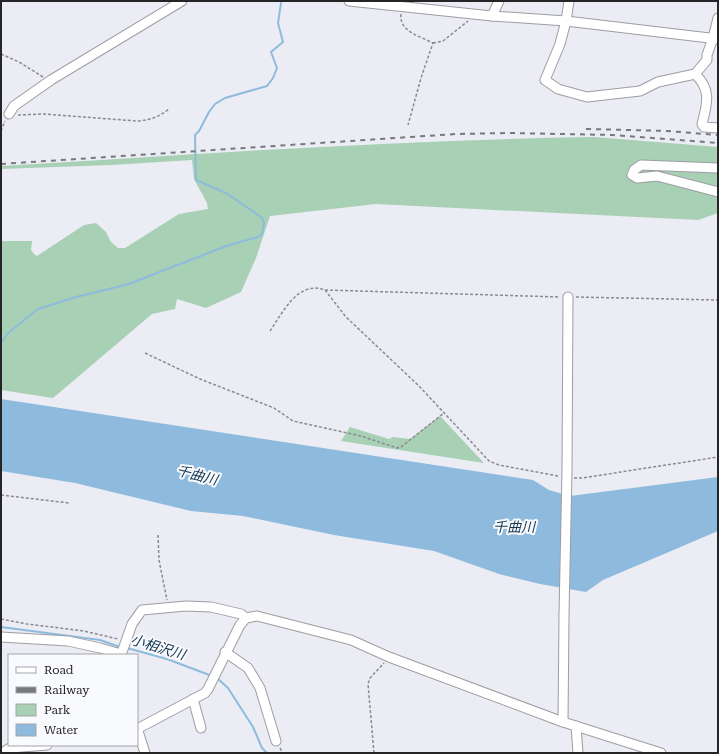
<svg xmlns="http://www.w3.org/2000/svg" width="719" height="754" font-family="'Roboto Serif','Noto Sans JP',serif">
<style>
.green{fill:#a7d0b4}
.water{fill:#8ebbdd}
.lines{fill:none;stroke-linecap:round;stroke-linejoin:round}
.stream{stroke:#8ebbdd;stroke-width:2}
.minor-casing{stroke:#9d9da4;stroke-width:11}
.path{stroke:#8a8a90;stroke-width:1.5;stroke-dasharray:3 2;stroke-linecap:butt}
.minor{stroke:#fff;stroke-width:9}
.rail{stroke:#78797e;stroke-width:2;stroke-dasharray:5 5;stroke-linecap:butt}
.minor-bridge-casing{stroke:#9d9da4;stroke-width:11;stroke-linecap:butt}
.minor-bridge{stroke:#fff;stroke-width:9}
.labels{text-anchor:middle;stroke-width:4;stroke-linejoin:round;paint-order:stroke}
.water-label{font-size:14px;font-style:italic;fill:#13364e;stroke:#f9fafe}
</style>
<rect width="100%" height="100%" fill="#ebecf4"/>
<g class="green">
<path d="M594,137L718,147V213L698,220L376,204L270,216L256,258L241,292L206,308L177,299L175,309L152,314L53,398L1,390V241H32L31,250L34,254L37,256L84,225L96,223L106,232L111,242L118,248H125L179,214L208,209L207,203L194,179L192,160L111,165L1,169V166C199,154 396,140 594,137Z"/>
<path d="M440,416L484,463L341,441L350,427L389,439L393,437L410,439Z"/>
</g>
<path class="water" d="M1,399L533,480L549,490L570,496L718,477V531L603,580L586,592L540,584L499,574L434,551L334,535L243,516L191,511L75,483L1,471Z"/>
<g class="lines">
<g class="stream">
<path d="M1,343L8,333L38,309L76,297L129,284L226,246L258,237L262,234L264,222L261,217L226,193L196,180L195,135L199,131L209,112L215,104L225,98L267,86L273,78L277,68L271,52L283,42L278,23L281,3"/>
<path d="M1,627L100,640L120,647"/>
<path d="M127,648L167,659L212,676"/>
<path d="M216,677L228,688L253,727L262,748L267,753"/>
</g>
<defs>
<g id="minor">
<path d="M349,1L492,16L566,21L718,39"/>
<path d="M569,1L566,21L560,44L545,80L558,89L587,97L640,91L658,82L695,74L707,60V55L713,38L718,18"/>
<path d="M492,16L499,1"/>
<path d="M695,74C712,90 707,104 702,124L704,127L718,128"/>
<path d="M9,114L14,106L51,80L182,1"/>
<path d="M718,168L641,165L634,170L632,175L637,178L657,176L718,192"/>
<path d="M567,471L568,297"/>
<path d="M1,637L68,641L100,648L121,654"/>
<path d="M225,652L248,668L260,688L276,741"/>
<path d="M121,655L132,624L142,610L186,606L211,607L241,614L246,618"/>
<path d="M193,699L201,728"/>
<path d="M563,722L564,615"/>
<path d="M576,726L578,753"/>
<path d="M137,728L145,753"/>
<path d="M137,729L205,693L208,689L240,625L246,618L257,616L351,640L389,657L563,722L661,753"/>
<path d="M2,753L10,748L47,745"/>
</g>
</defs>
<use href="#minor" class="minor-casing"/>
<g class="path">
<path d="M401,14C399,32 420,36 433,43L421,78L408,125"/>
<path d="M433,43L443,41L468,21"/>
<path d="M1,54L19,62L43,77"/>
<path d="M18,115L44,114L137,121C150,120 159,117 169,109"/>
<path d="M1,131L5,121"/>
<path d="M325,290L346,317L419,386L489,461L499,465L558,476"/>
<path d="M576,297L718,300"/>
<path d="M270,331C283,312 298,280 325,290L560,297"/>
<path d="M145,353L200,379L274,408L293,421L361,436L397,448L401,447L444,413"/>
<path d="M574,478H582L718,457"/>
<path d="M1,495L69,503"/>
<path d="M158,535L159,560L167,600"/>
<path d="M1,619L27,624L84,631L118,639"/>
<path d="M280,748L283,753"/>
<path d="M374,753L368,684L370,678L384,663"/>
</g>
<use href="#minor" class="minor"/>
<g class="rail">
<path d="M586,129L668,131L718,135"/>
<path d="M1,164L456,134L510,133L612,135L718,143"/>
</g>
<defs>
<path id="minor-bridge" d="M564,615L567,471"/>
</defs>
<use href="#minor-bridge" class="minor-bridge-casing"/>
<use href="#minor-bridge" class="minor-bridge"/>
</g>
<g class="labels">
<g class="water-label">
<text transform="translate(197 475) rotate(14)" y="5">千曲川</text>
<text x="514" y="532">千曲川</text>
<text transform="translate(158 647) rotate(17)" y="5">小相沢川</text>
</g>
</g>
<rect width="719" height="754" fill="none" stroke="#252528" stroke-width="4"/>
<rect x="8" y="654" width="130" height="92" fill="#f9fafe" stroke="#a4a5a8"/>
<rect x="16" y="667" width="20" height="6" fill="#ffffff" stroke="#a4a5a8"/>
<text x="44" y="674" font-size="12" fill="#252528">Road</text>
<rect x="16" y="687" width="20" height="6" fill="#78797e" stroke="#a4a5a8"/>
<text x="44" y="694" font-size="12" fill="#252528">Railway</text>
<rect x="16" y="704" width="20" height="12" fill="#a7d0b4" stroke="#a4a5a8"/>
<text x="44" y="714" font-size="12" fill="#252528">Park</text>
<rect x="16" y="724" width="20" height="12" fill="#8ebbdd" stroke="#a4a5a8"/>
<text x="44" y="734" font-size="12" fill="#252528">Water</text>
</svg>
